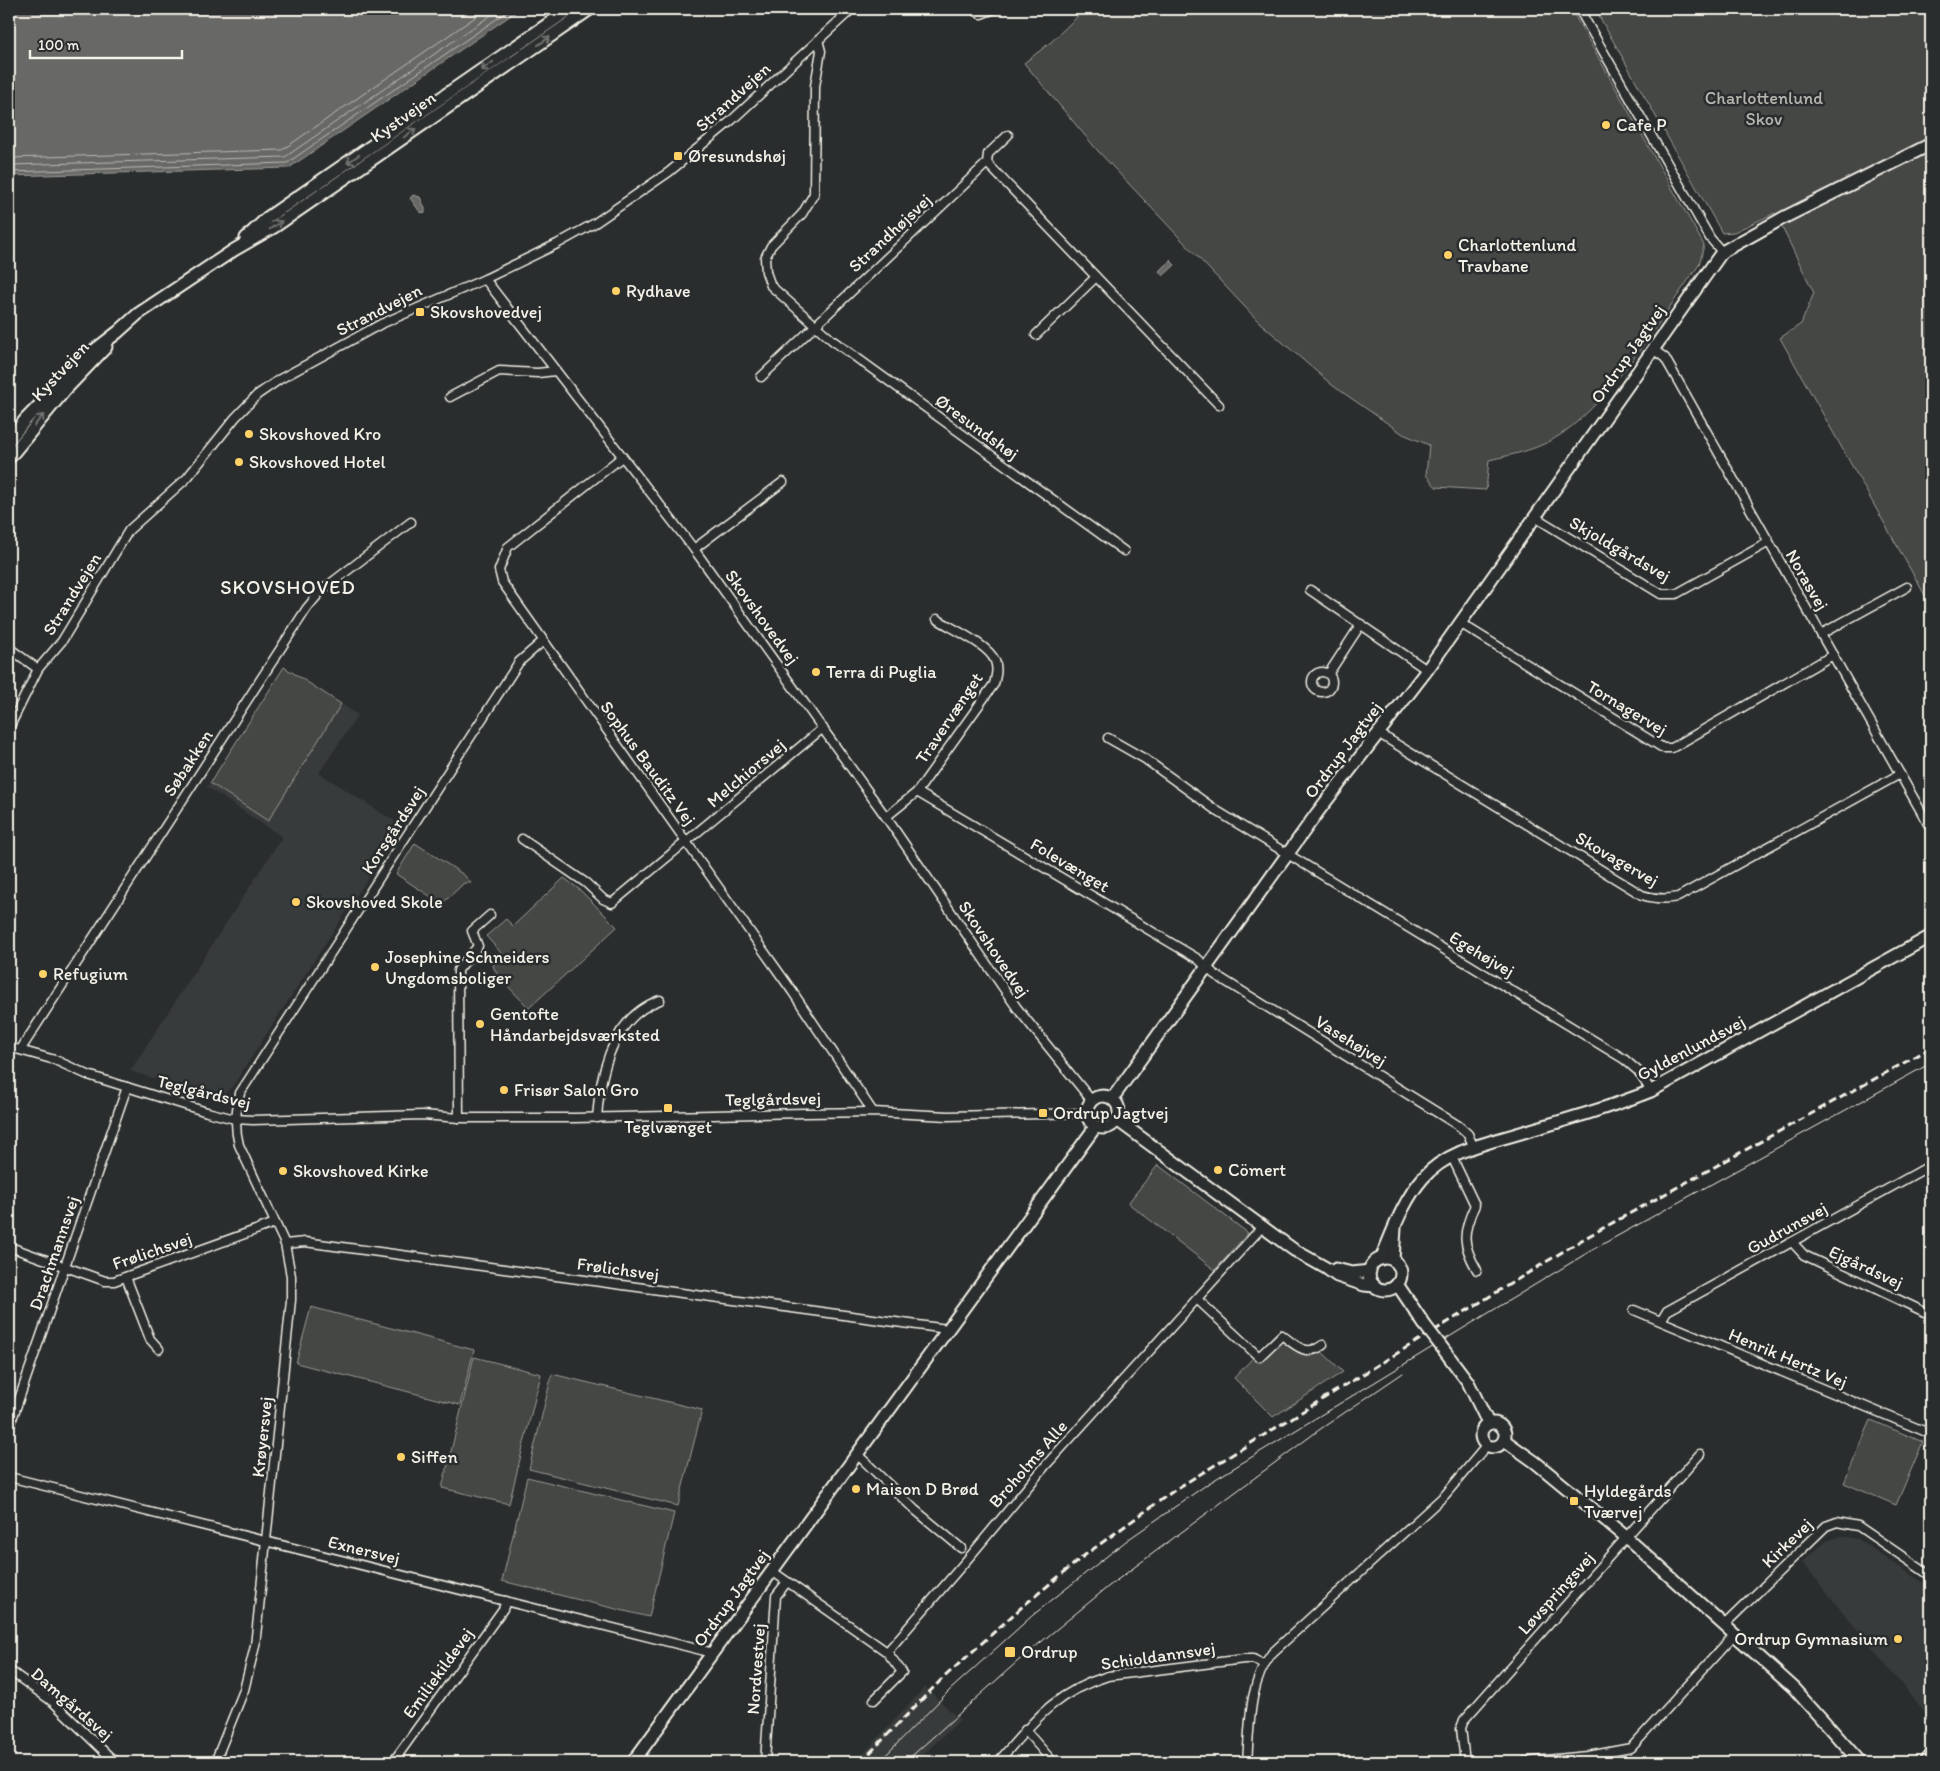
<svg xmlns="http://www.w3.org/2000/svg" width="1940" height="1771" font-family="Itim,sans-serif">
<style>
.built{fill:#373a3a}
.green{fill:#444645;stroke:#9c9c96}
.water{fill:#676866;stroke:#9f9f9a}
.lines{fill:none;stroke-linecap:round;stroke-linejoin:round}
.shore{stroke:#bcbab4;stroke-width:1}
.street-casing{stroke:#f4f1e8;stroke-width:11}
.secondary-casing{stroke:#f4f1e8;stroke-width:15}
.street{stroke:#2a2d2e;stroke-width:8}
.secondary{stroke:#2a2d2e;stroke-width:11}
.tram{stroke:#f4f1e8;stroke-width:1}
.rail{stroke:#f4f1e8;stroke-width:3;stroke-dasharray:8 4;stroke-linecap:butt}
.secondary-bridge-casing{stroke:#f4f1e8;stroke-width:15;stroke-linecap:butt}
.secondary-bridge{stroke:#2a2d2e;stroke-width:11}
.oneway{stroke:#71726f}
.poi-dot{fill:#ffd166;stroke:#2a2d2e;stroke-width:2}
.labels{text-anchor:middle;stroke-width:5;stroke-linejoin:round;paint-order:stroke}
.street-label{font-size:18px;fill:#f4f1e8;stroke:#2a2d2e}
.park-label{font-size:18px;fill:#b6b5af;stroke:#2a2d2e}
.poi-label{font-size:18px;fill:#f4f1e8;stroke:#2a2d2e;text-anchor:start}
.quarter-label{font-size:20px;letter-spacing:1px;fill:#f4f1e8;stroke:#2a2d2e}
</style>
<rect width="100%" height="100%" fill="#2a2d2e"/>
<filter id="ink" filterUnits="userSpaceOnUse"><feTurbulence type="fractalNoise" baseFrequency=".02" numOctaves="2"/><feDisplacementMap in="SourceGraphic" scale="10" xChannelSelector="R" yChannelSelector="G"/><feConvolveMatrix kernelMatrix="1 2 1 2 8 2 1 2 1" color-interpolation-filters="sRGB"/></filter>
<g filter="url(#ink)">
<g class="built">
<path d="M284,667L358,715L319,773L402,826L234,1084L225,1094L215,1098L130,1071L282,837L207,787Z"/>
<path d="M1842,1536L1858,1539L1931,1588V1721L1802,1562L1826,1541Z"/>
<path d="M925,1687L960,1720L915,1762H856Z"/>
</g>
<g class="green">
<path d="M1085,9H1571L1704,245L1699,265C1662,316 1614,397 1563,433C1541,449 1515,454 1489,460L1486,490L1436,487L1426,475L1429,445L1403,434L1332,385L1259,322L1098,151L1024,63L1051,42Z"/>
<path d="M1595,9H1931V606L1780,338L1801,324L1814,293L1775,213L1734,232L1722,233Z"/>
<path d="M284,667L341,704L268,821L210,783Z"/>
<path d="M415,843L464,875L471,883H464L442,904L396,874Z"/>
<path d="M564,878L580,890L617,927L529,1008L498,976L493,966L501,953L486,936L506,919L513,926Z"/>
<path d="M1158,1165L1248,1233L1215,1270L1128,1203Z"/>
<path d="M311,1307L474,1350L460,1405L296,1363Z"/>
<path d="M1280,1329L1305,1350L1313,1343L1343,1372L1273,1417L1234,1378Z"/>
<path d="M474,1357L541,1374L509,1504L442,1488Z"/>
<path d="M552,1374L702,1410L678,1506L529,1469Z"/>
<path d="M1871,1420L1923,1442L1896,1505L1844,1483Z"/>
<path d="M527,1477L674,1513L649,1617L502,1581Z"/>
</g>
<g class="water">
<path d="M9,9H520L289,168L9,176Z"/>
<path d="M413,195L420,197L425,208V213L420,212L410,198Z"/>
<path d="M1170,260L1175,265L1163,276L1159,271Z"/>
</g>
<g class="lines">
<g class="shore">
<path d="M9,158L282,150L487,9"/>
<path d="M9,165L285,157L500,9"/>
<path d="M9,172L287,163L511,9"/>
</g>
<defs>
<g id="street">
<path d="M972,9L981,14L994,9"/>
<path d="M1579,9L1710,238L1722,252"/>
<path d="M818,40L821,51L815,86L814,194L802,214L771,246L765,258L766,272L771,286L832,340L1124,551"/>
<path d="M987,163L988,154L1008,135"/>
<path d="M485,279L694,549L886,817L1017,1008L1092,1101"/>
<path d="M1036,335L1096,277"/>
<path d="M1653,349L1665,358L1931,829"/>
<path d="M761,377L987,163L1219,405"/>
<path d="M450,397L499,371L538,373L555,371"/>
<path d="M622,457L508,547L499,570L502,582L792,991L873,1112"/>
<path d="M1535,517L1661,594H1676L1769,542"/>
<path d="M694,549L783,482"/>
<path d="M1310,590L1427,670"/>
<path d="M1460,623L1663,748H1672L1833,655"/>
<path d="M1821,634L1907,587"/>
<path d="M9,648L38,669"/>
<circle cx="1322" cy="682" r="10"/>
<path d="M1329,673L1361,624"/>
<path d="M9,728L38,669L62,641L129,530L187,478L235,418L257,395L280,379L381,324L485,279L557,244L595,223L669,172L732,120L852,9"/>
<path d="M1378,733L1642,895C1655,899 1665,900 1678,897L1900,774"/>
<path d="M1108,738L1145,759L1217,811L1624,1059L1638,1071L1651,1091"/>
<path d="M917,792L1198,959L1214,974L1459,1126L1468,1134L1474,1148"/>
<path d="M886,817L917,792L994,684C996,676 998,669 995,661C989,645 951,628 937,619"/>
<path d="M522,839L586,883L603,899L612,903L823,728"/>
<path d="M9,1047L55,1060L88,1075L207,1112L235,1119L253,1120L423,1115L459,1118H574L805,1113L873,1112L948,1116L1088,1113"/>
<path d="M21,1049L307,608L322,590L411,522"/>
<path d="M459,1118L458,970L478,946L472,931L490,915"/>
<path d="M597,1118C600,1073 612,1017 660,1000"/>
<path d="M1452,1157L1475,1205C1462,1233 1462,1244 1477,1270"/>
<path d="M1792,1242L1804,1255L1931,1315"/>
<path d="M285,1244L305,1242L947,1329"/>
<path d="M10,1247L105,1281H114L275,1223"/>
<path d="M126,1277L150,1339L159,1349"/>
<path d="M1197,1299L1259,1357L1282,1335C1296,1346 1307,1357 1323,1345"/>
<path d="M1634,1310L1931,1434"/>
<path d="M1661,1321L1667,1311L1931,1165"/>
<path d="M9,1428L127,1087"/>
<path d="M857,1454L914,1509L961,1548"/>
<path d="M9,1477L713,1653"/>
<path d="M772,1571L887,1652L902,1672L874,1700"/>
<path d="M1724,1625L1826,1526L1837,1522L1858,1526L1931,1576"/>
<path d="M887,1652L971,1555L1046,1465L1262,1227"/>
<path d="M9,1670L53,1702L115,1762"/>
<path d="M1025,1730L1053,1762"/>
<path d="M215,1762L244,1690L255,1646L291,1300V1276L285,1244L239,1145C234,1126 236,1112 240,1093L519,662L543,641"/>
<path d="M393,1762L503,1609L506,1601"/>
<path d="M765,1762L776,1596L787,1582"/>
<path d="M998,1762C1034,1721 1053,1693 1108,1676L1244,1659H1253L1263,1664"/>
<path d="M1247,1762C1250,1725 1248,1684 1272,1653L1445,1495L1487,1445"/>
<path d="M1465,1762L1461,1728L1464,1720L1700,1454"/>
<path d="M1524,1762L1588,1756L1631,1748L1734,1635"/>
</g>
<g id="secondary">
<path d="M246,238L267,218L570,9"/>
<path d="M9,440L26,419L87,356L118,332L138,314L234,250L274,227L590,9"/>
<path d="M9,458L65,390L106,347"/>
<circle cx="1103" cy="1112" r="16"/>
<path d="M1112,1099L1317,813L1427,670L1722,252L1783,218L1931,144"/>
<path d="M1117,1120L1294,1250L1326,1268L1337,1276L1364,1285L1375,1286"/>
<circle cx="1385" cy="1274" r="16"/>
<path d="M1381,1259C1393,1231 1403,1201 1423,1178C1448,1149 1493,1142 1527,1131C1569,1119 1611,1107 1651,1091L1931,936"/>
<path d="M1393,1260L1395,1228"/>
<path d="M1336,1269L1352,1273L1370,1271"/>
<path d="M1397,1284L1424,1324"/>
<path d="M1450,1358L1468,1382L1488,1423"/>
<circle cx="1493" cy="1435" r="12"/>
<path d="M1504,1440L1535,1462L1626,1537L1794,1688L1860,1762"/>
<path d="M633,1762L1096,1126"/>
<path d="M1925,1762L1931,1754"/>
</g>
</defs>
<use href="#street" class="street-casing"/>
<use href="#secondary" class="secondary-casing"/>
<use href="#street" class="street"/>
<use href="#secondary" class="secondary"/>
<g class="tram">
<path d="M879,1762L950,1690L1033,1615L1126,1541L1209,1483L1592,1250L1931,1063"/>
<path d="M905,1762L1018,1661L1109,1586L1319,1430L1403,1373"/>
</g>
<path class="rail" d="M861,1762L941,1680L1023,1606L1085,1555L1176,1489L1585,1238L1931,1048"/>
<defs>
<path id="secondary-bridge" d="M1424,1324L1450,1358"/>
</defs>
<use href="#secondary-bridge" class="secondary-bridge-casing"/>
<use href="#secondary-bridge" class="secondary-bridge"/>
</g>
<defs><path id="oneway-shaft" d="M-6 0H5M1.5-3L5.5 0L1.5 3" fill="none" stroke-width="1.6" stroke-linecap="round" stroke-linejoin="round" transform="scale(1.25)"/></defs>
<g class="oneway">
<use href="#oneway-shaft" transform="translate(544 41) rotate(-35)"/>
<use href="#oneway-shaft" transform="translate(487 66) rotate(145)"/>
<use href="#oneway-shaft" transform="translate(410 133) rotate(-35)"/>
<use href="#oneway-shaft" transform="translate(353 159) rotate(145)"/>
<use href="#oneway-shaft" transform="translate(276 225) rotate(-33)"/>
<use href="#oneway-shaft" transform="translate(39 420) rotate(-50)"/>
</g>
</g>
<g class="poi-dot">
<circle cx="1606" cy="125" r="5"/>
<rect x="673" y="151" width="10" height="10" rx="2.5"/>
<circle cx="1448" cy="255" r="5"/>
<circle cx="616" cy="291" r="5"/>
<rect x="415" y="307" width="10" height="10" rx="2.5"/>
<circle cx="249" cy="434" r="5"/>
<circle cx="239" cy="462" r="5"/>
<circle cx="816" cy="672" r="5"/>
<circle cx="296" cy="902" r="5"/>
<circle cx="375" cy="967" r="5"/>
<circle cx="43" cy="974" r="5"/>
<circle cx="480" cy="1024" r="5"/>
<circle cx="504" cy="1090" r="5"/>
<rect x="663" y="1103" width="10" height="10" rx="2.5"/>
<rect x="1038" y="1108" width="10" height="10" rx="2.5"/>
<circle cx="1218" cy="1170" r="5"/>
<circle cx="283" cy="1171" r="5"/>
<circle cx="401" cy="1457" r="5"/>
<circle cx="856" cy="1489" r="5"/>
<rect x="1569" y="1496" width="10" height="10" rx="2.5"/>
<circle cx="1898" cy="1639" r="5"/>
<rect x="1004" y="1646" width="12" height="12" rx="2.5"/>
</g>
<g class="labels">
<g class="street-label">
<text transform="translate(733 97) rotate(-42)" y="6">Strandvejen</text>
<text transform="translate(403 117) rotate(-35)" y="6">Kystvejen</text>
<text transform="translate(890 233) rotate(-43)" y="6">Strandhøjsvej</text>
<text transform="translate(379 310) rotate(-27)" y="6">Strandvejen</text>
<text transform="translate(1628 354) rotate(-55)" y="6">Ordrup Jagtvej</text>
<text transform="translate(60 371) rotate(-47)" y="6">Kystvejen</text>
<text transform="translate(977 427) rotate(36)" y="6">Øresundshøj</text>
<text transform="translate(1620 549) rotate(30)" y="6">Skjoldgårdsvej</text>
<text transform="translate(1807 580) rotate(60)" y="6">Norasvej</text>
<text transform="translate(72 594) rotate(-58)" y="6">Strandvejen</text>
<text transform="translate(762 617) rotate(54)" y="6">Skovshovedvej</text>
<text transform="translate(1627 708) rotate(31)" y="6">Tornagervej</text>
<text transform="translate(949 718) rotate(-56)" y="6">Travervænget</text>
<text transform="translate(1343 750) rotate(-53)" y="6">Ordrup Jagtvej</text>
<text transform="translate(188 763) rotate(-57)" y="6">Søbakken</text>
<text transform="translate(648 763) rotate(54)" y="6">Sophus Bauditz Vej</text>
<text transform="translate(746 773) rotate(-40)" y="6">Melchiorsvej</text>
<text transform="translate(393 830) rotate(-57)" y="6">Korsgårdsvej</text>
<text transform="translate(1617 859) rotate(30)" y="6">Skovagervej</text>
<text transform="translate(1070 865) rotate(31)" y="6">Folevænget</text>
<text transform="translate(994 949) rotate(56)" y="6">Skovshovedvej</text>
<text transform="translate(1482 954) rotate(31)" y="6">Egehøjvej</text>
<text transform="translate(1351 1041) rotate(32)" y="6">Vasehøjvej</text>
<text transform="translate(1691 1048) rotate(-28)" y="6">Gyldenlundsvej</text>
<text transform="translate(204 1092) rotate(14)" y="6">Teglgårdsvej</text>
<text transform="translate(773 1099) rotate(-1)" y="6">Teglgårdsvej</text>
<text transform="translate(1787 1228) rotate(-29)" y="6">Gudrunsvej</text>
<text transform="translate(152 1251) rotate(-19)" y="6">Frølichsvej</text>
<text transform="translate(54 1253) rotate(-71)" y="6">Drachmannsvej</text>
<text transform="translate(1866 1267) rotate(25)" y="6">Ejgårdsvej</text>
<text transform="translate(618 1269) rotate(8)" y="6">Frølichsvej</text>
<text transform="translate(1788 1358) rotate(23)" y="6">Henrik Hertz Vej</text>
<text transform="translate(262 1437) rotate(-84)" y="6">Krøyersvej</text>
<text transform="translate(1028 1464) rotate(-49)" y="6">Broholms Alle</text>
<text transform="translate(1787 1543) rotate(-44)" y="6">Kirkevej</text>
<text transform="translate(364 1550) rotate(14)" y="6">Exnersvej</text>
<text transform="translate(1556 1593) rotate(-48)" y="6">Løvspringsvej</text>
<text transform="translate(731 1598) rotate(-54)" y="6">Ordrup Jagtvej</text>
<text transform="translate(1158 1656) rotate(-8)" y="6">Schioldannsvej</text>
<text transform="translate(756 1669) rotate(-86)" y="6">Nordvestvej</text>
<text transform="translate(438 1673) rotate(-54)" y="6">Emiliekildevej</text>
<text transform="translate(72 1704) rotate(41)" y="6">Damgårdsvej</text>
</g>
<g class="park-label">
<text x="1764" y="104">Charlottenlund<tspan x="1764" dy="21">Skov</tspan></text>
</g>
<g class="poi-label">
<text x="1616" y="131">Cafe P</text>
<text x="688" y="162">Øresundshøj</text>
<text x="1458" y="251">Charlottenlund<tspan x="1458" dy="21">Travbane</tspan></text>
<text x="626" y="297">Rydhave</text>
<text x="430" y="318">Skovshovedvej</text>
<text x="259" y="440">Skovshoved Kro</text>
<text x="249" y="468">Skovshoved Hotel</text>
<text x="826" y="678">Terra di Puglia</text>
<text x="306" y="908">Skovshoved Skole</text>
<text x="385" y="963">Josephine Schneiders<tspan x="385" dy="21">Ungdomsboliger</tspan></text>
<text x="53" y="980">Refugium</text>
<text x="490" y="1020">Gentofte<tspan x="490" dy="21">Håndarbejdsværksted</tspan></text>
<text x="514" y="1096">Frisør Salon Gro</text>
<text x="1053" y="1119">Ordrup Jagtvej</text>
<text x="668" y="1133" text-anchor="middle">Teglvænget</text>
<text x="1228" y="1176">Cömert</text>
<text x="293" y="1177">Skovshoved Kirke</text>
<text x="411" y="1463">Siffen</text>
<text x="866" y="1495">Maison D Brød</text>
<text x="1584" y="1497">Hyldegårds<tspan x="1584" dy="21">Tværvej</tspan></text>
<text x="1888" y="1645" text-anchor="end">Ordrup Gymnasium</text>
<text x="1021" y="1658">Ordrup</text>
</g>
<g class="quarter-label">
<text x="288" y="594">SKOVSHOVED</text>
</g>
</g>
<rect width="1940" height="1771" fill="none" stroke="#2a2d2e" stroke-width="30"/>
<rect x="15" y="15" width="1910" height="1741" fill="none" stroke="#f4f1e8" stroke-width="2" filter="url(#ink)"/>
<path d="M30 50v8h152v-8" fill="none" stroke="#f4f1e8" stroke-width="2.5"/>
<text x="38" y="50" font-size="15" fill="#f4f1e8" stroke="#2a2d2e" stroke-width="4" paint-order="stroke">100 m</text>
</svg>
